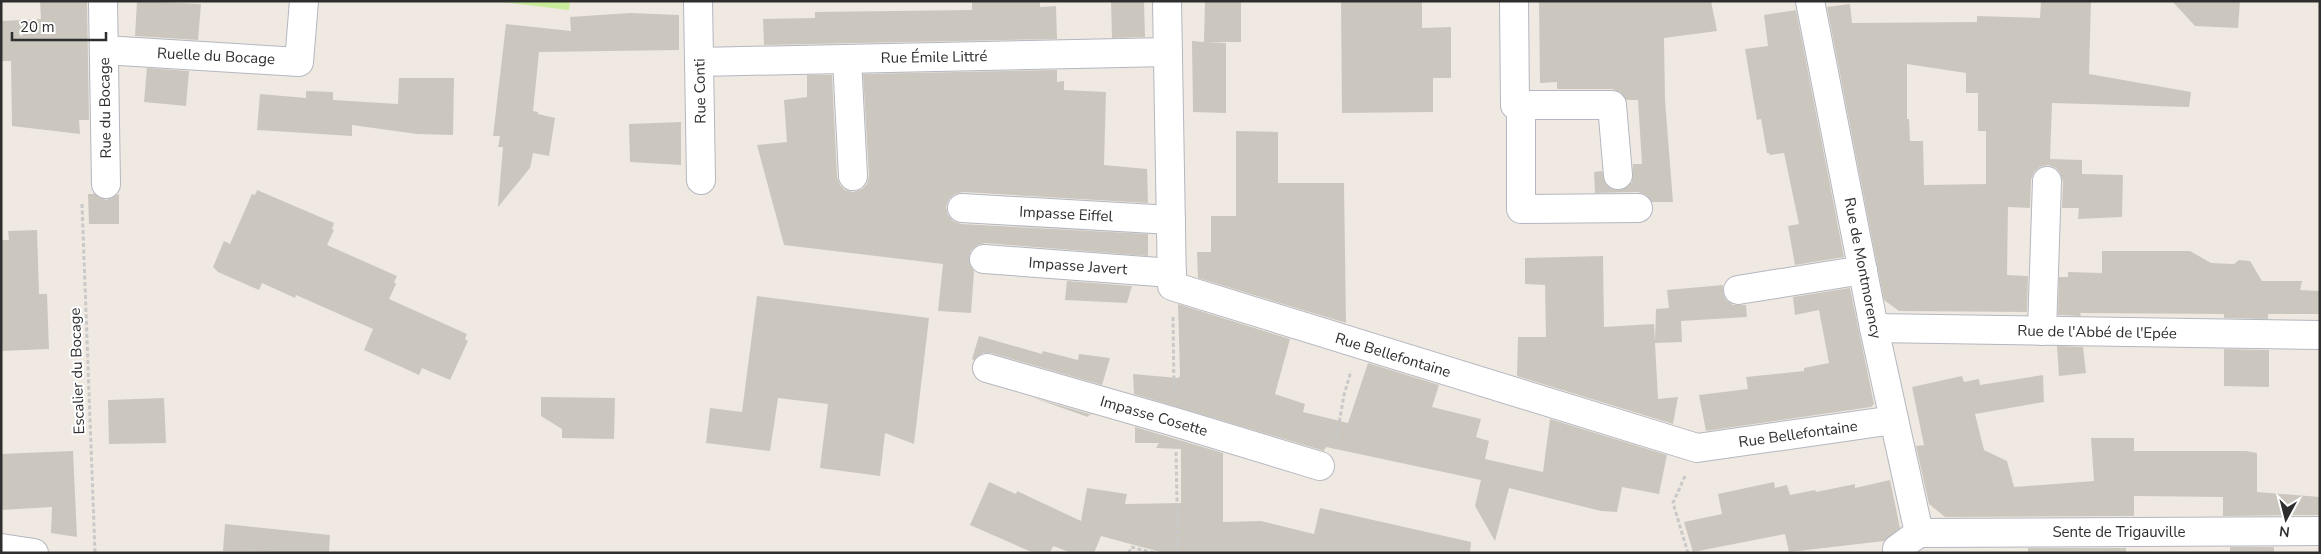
<svg xmlns="http://www.w3.org/2000/svg" width="2321" height="554" font-family="'Nunito Sans',sans-serif">
<style>
.pitch{fill:#c9ec9a}
.building{fill:#cbc7bf;fill-rule:evenodd}
.lines{fill:none;stroke-linecap:round;stroke-linejoin:round}
.minor-casing{stroke:#b4b7c1;stroke-width:30}
.path{stroke:#c9c9c9;stroke-width:3;stroke-dasharray:4 2.5;stroke-linecap:butt}
.minor{stroke:#fff;stroke-width:28}
.labels{text-anchor:middle;stroke-width:4;stroke-linejoin:round;paint-order:stroke}
.street-label{font-size:15px;fill:#2e2e2e;stroke:#fff}
</style>
<rect width="100%" height="100%" fill="#efe9e1"/>
<path class="pitch" d="M493,1H570L569,10Z"/>
<g class="building">
<path d="M40,1H87L89,120H79L80,134L12,126L11,61H1V21L41,19Z"/>
<path d="M137,1L201,4L198,40L135,36Z"/>
<path d="M972,1H1040V7L1056,6L1057,39L764,45L763,19L815,18V12L972,10Z"/>
<path d="M1111,1H1144L1145,37L1112,38Z"/>
<path d="M1205,1H1241V42H1206L1226,43V113L1193,112L1192,41L1204,42Z"/>
<path d="M1341,1H1422V28L1451,27V78H1433V112L1342,113Z"/>
<path d="M1539,1H1711L1717,31L1664,38L1665,100L1673,202H1652L1646,195L1638,192L1595,193L1594,172L1602,171L1606,184L1612,189L1620,190L1627,187L1632,182L1633,164H1642L1638,100H1626L1620,92L1612,89H1557V82L1540,83Z"/>
<path d="M2041,1H2091L2089,74L2191,92L2189,107L2052,103L2050,159L2082,160V174L2123,175L2122,217L2078,219L2079,208H2062L2063,182L2060,173L2056,168L2048,165L2040,167L2034,172L2031,180L2030,208L2008,207L2007,275L2028,276L2027,312L1899,311L1884,300L1827,7L1850,4L1852,23L1977,22V16L2040,18ZM1907,64L1966,73V93H1978V131H1986V184L1924,185L1923,141H1910L1909,119H1907Z"/>
<path d="M2172,1H2240L2238,28L2195,26Z"/>
<path d="M1796,10L1844,257L1795,265L1788,226L1799,224L1784,153L1770,155L1769,153H1767L1761,119L1757,120L1745,49L1768,46L1764,15Z"/>
<path d="M630,13L679,15V50L539,52L533,111L538,112V114L555,118L549,156L533,153L530,168L498,207L503,147H498L500,136H493L506,24L571,31L570,17Z"/>
<path d="M147,68L189,71L186,106L144,102Z"/>
<path d="M1057,70V82L1064,81V90L1106,92L1104,165L1147,169L1148,203L963,192L955,194L949,199L946,207L948,215L953,221L961,224L1148,234V256L985,243L978,245L971,250L969,257L970,265L974,271L971,313L938,311L943,264L784,245L757,145L787,142L784,100L807,97V75H832L837,177L840,185L845,190L853,192L862,189L867,184L869,176L863,74Z"/>
<path d="M399,78H454L453,135L417,134L352,125V136L257,130L260,94L306,98V91L333,92V100L398,104Z"/>
<path d="M681,122V165L630,162L629,124Z"/>
<path d="M1236,131L1278,132V183H1344L1346,323L1198,278L1197,252H1211V216H1236Z"/>
<path d="M257,190L334,223L332,229L334,230L327,245L397,276L394,282L396,284L389,299L467,334L465,339L468,341L450,380L422,368L419,375L364,350L373,329L296,295L295,298L262,283L259,290L218,272L213,267L224,241L230,244L252,194L255,195Z"/>
<path d="M88,194H95L106,200L119,194V224H89Z"/>
<path d="M37,230L39,294H47L49,349L1,351V240H9L8,231Z"/>
<path d="M2102,251H2190L2211,263L2234,264L2239,260L2250,261L2262,281H2302L2300,290L2320,291V314H2268V319L2224,318V314L2080,313L2081,316L2058,315L2059,277H2068V272L2102,273Z"/>
<path d="M1603,256L1604,327L1654,324L1655,341L1656,309L1669,308L1667,290L1723,285V293L1726,300L1733,305H1746L1747,317L1681,321L1682,342L1655,343L1658,399L1678,397L1673,424L1517,376L1518,337H1546L1545,285L1525,284V258Z"/>
<path d="M1067,281L1132,286L1127,303L1065,300Z"/>
<path d="M1850,288L1874,404L1871,407L1706,431L1699,395L1748,389L1746,377L1804,371V368L1829,363L1819,310L1795,315L1793,297Z"/>
<path d="M757,296L929,318L914,444L885,433L880,476L820,468L828,404L778,398L770,451L706,443L710,408L742,412Z"/>
<path d="M1178,304L1290,339L1275,394L1305,404L1303,412L1348,423L1368,363L1439,385L1432,407L1481,419L1476,437L1489,441L1485,459L1543,472L1550,419L1667,455L1659,494L1622,487L1617,512L1601,511L1509,488L1495,541L1475,506L1481,480L1326,447L1324,451L1134,394L1133,374L1178,378L1180,376Z"/>
<path d="M979,336L1042,354L1043,351L1078,360L1079,354L1110,358L1102,385L991,353H983L974,360L972,359Z"/>
<path d="M2057,346L2083,347L2086,373L2059,376Z"/>
<path d="M2224,349L2269,350V387L2224,386Z"/>
<path d="M2043,375L2044,402L1975,414L1984,450L2007,461L2014,487L2094,481L2091,438H2134V451H2246L2257,453V492L2320,497V515L2223,516V497L2134,496V516L1945,517L1929,504L1916,446L1924,445L1912,387L1962,376L1964,382L1979,379L1980,385Z"/>
<path d="M541,397L615,398L614,439L562,438V429L541,416Z"/>
<path d="M1031,397L1093,415H1089L1088,417Z"/>
<path d="M164,398L166,443L109,444L108,400Z"/>
<path d="M1135,427L1223,453V522L1261,521L1314,534L1320,508L1471,542L1470,553H1164L1101,536L1094,553H1072L1053,546L1050,553H1034L970,525L989,482L1016,494L1017,491L1081,521L1087,488L1127,494L1125,504L1181,503V449L1156,448L1159,443H1135Z"/>
<path d="M73,451L77,537L51,533L52,507L1,510V454Z"/>
<path d="M1890,480L1900,528L1884,541L1789,552L1785,534L1693,552L1684,522L1722,514L1718,494L1774,482L1775,488L1787,485L1790,495L1815,490L1816,492L1855,484V488Z"/>
<path d="M225,524L330,535L329,553L223,551Z"/>
<rect x="2230" y="547" width="44" height="6"/>
<rect x="2028" y="548" width="98" height="5"/>
</g>
<g class="lines">
<defs>
<g id="minor">
<path d="M103,1L106,184"/>
<path d="M698,1L701,180"/>
<path d="M1167,1L1172,286L1697,448L1894,420"/>
<path d="M1514,1L1515,105H1612L1618,175"/>
<path d="M1810,1L1874,328L1919,533"/>
<path d="M104,50L299,62L304,1"/>
<path d="M847,59L853,176"/>
<path d="M699,62L1168,52"/>
<path d="M1521,105V209L1638,208"/>
<path d="M962,208L1171,220"/>
<path d="M984,259L1172,273"/>
<path d="M1738,290L1863,270"/>
<path d="M1874,328L2320,335"/>
<path d="M2042,331L2047,181"/>
<path d="M987,368L1175,422L1320,466"/>
<path d="M1919,533L2320,531"/>
<path d="M1,548L34,553"/>
<path d="M1897,553V549L1919,533"/>
</g>
</defs>
<use href="#minor" class="minor-casing"/>
<g class="path">
<path d="M82,204L95,553"/>
<path d="M1173,317L1174,391"/>
<path d="M1336,441L1344,395L1351,371"/>
<path d="M1176,452L1178,553"/>
<path d="M1685,476L1673,503L1688,553"/>
<path d="M1129,553L1131,547L1154,553"/>
</g>
<use href="#minor" class="minor"/>
</g>
<g class="labels">
<g class="street-label">
<text transform="translate(216 56) rotate(3)" y="5">Ruelle du Bocage</text>
<text transform="translate(934 57) rotate(-1)" y="5">Rue Émile Littré</text>
<text transform="translate(700 91) rotate(-91)" y="5">Rue Conti</text>
<text transform="translate(105 108) rotate(-91)" y="5">Rue du Bocage</text>
<text transform="translate(1066 214) rotate(3)" y="5">Impasse Eiffel</text>
<text transform="translate(1078 266) rotate(4)" y="5">Impasse Javert</text>
<text transform="translate(1863 268) rotate(79)" y="5">Rue de Montmorency</text>
<text transform="translate(2097 332) rotate(1)" y="5">Rue de l'Abbé de l'Epée</text>
<text transform="translate(1393 355) rotate(17)" y="5">Rue Bellefontaine</text>
<text transform="translate(77 371) rotate(-92)" y="5">Escalier du Bocage</text>
<text transform="translate(1154 416) rotate(16)" y="5">Impasse Cosette</text>
<text transform="translate(1798 434) rotate(-8)" y="5">Rue Bellefontaine</text>
<text x="2119" y="537">Sente de Trigauville</text>
</g>
</g>
<rect width="2321" height="554" fill="none" stroke="#2e2e2e" stroke-width="5"/>
<g transform="translate(2286 519) rotate(187)" stroke="#ffffff" stroke-width="4" paint-order="stroke">
<path d="M0-4L9 19L0 12L-9 19Z" fill="#2e2e2e"/>
<text y="-8" font-size="14" font-weight="bold" text-anchor="middle" fill="#2e2e2e">N</text>
</g>
<path d="M12 32v8h94v-8" fill="none" stroke="#2e2e2e" stroke-width="2.5"/>
<text x="20" y="32" font-size="15" fill="#2e2e2e" stroke="#ffffff" stroke-width="4" paint-order="stroke">20 m</text>
</svg>
